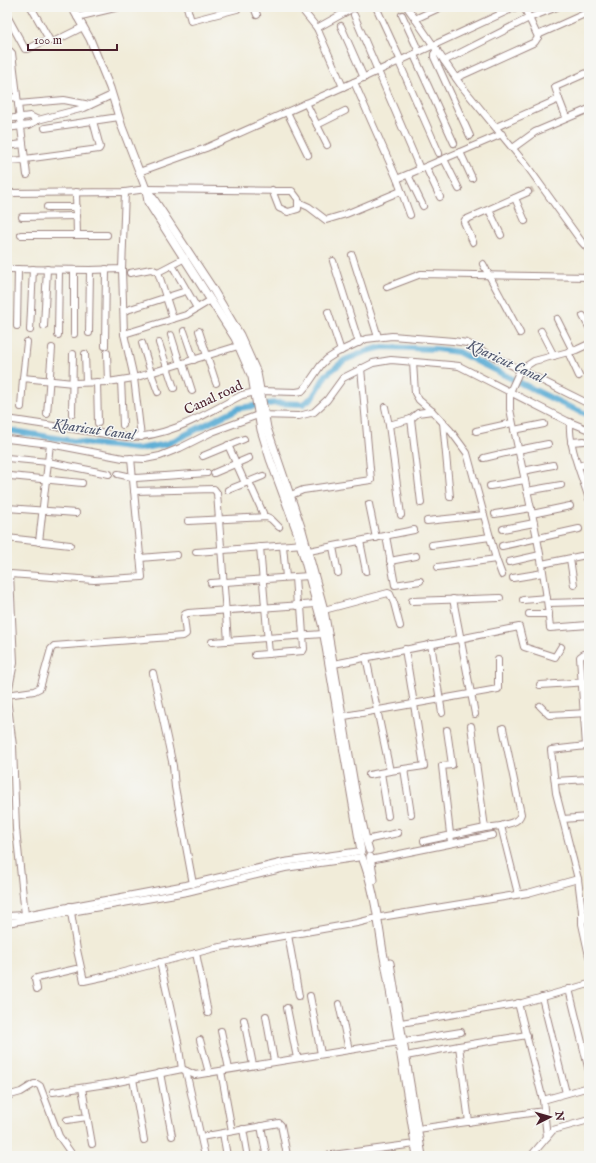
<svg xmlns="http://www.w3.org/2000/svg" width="596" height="1163" font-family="'IM FELL English',serif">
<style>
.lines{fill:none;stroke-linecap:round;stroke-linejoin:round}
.canal{stroke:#59abd4;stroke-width:6}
.minor-tunnel{stroke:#d0c3b6;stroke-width:6;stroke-dasharray:6 3;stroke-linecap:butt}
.minor-casing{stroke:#9e8682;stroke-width:8}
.major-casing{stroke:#9e8682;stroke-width:9}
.minor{stroke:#fff;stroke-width:6}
.major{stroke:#fff;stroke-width:7}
.labels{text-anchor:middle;stroke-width:3;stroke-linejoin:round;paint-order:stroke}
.street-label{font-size:14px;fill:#4a1f2b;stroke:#f6f6f2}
.water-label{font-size:15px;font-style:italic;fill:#50576f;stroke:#f6f6f2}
</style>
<rect width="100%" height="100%" fill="#f6f6f2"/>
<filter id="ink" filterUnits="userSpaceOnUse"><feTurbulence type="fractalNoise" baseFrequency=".025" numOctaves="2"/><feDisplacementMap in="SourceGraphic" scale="8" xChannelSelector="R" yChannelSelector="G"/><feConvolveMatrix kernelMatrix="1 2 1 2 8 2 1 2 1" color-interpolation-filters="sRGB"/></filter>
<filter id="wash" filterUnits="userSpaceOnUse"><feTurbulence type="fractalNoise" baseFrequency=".012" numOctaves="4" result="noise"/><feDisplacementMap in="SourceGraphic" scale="16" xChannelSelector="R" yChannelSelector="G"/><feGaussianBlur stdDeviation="0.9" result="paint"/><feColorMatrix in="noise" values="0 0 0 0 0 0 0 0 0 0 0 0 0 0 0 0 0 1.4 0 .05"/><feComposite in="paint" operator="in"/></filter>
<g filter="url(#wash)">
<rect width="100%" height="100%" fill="#f1ecd9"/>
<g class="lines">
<path class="canal" d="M7,430L85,443L138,449L167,444L239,408L275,403L303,404L313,397L326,375L345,360L367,351L383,347L436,349L458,352L567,406L589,415"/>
</g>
</g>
<g filter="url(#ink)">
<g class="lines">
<path class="minor-tunnel" d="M528,192L536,188"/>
<defs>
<g id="minor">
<path d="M31,7L50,41H55L83,27"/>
<path d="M187,7L191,21L237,9"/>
<path d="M254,7L257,15"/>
<path d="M300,7L317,28L343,87"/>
<path d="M407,7L460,84L527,166L581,241L589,250"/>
<path d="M524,7L538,37"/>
<path d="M377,9L401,61"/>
<path d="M354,15L420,169"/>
<path d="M402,15L419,52"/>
<path d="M7,16L25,49H28L48,39"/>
<path d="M77,17L119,7"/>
<path d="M415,19L441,7"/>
<path d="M341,26L364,78"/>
<path d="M317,28L355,7"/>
<path d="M7,50L10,51L12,53L18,104"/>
<path d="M437,50L434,54V57L470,136"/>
<path d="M414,55L454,143"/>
<path d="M444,61L529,18L557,7"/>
<path d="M399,62L439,153"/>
<path d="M456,78L535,42L540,34L589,12"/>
<path d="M7,82L15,81"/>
<path d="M354,82L397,179L410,215"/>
<path d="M7,98L17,97"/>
<path d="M559,99L555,87L589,72"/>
<path d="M306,103L327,145"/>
<path d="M90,105L64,100L18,104L25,159L99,149L100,147L93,121"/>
<path d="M287,112L308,155"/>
<path d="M7,119L30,116L38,120"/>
<path d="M317,125L345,111"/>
<path d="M496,127L559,99L566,117"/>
<path d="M7,128L29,125L38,120L84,108L112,95"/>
<path d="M45,128L119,117"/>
<path d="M7,146L23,144"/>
<path d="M513,148L535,132L589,109"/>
<path d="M460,152L472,178"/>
<path d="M25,159L27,175"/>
<path d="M444,159L459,189"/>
<path d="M7,161L25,160"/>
<path d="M426,167L440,197"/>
<path d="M139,172L206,148L354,82L516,7"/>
<path d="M408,175L423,206"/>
<path d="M397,179L502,134"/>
<path d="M76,192L77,235"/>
<path d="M7,193L125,192L146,189L292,191L298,199V209L288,212L279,208L272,190"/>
<path d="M515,198L525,221"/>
<path d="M298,202L309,207L326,220L346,214L401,191"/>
<path d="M47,207H77"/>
<path d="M489,210L501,235"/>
<path d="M22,217L77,216"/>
<path d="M21,235H107"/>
<path d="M473,242L464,222L465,220L528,192"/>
<path d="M352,255L378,337"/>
<path d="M333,261L359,343"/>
<path d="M483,264L520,333"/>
<path d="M172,265L197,308"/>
<path d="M7,269L90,270L122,269L125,192"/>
<path d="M122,269L124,334L134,378L141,437"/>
<path d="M158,272L173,319"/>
<path d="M130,273L151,269L158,272L185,258"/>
<path d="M387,287L421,274L589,277"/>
<path d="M124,311L186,291"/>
<path d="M328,312L341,351"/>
<path d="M583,316L589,327"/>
<path d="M557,319L573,351"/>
<path d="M17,326L18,269"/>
<path d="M44,326L47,269"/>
<path d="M30,330L33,269"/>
<path d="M184,331L194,360"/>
<path d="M199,331L216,383"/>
<path d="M541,331L554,356"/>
<path d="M89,333L90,270"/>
<path d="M74,334V270"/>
<path d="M124,334L186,315L211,300"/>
<path d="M58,335L59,270"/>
<path d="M171,335L180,364"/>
<path d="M142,343L151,373L158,392"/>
<path d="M159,343L174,388"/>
<path d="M105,346L106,269"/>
<path d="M568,352L579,376"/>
<path d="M107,353L108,382"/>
<path d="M85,354L86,382"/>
<path d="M413,362L415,393L419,400L432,411L450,430L467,453L496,559L502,575"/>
<path d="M183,363L192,391"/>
<path d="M23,378L27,342"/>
<path d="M121,380L123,425"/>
<path d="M97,382L98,423"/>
<path d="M21,407L23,378L73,383L108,382L134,378L238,346"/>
<path d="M385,407L389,425"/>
<path d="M47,414L52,348"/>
<path d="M72,414L73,354"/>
<path d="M7,419L126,437C169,438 205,414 242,395L260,391L296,392L302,391L308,384L321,365L327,359L338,352L366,339L392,336L453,341L467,343L589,404"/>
<path d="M411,419L418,413L432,411"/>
<path d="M443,422L450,497"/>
<path d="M570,422C568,446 582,476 589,499"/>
<path d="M514,430L544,424"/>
<path d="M476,431L512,423"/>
<path d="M7,439L50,444L123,458L145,459L160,456L180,448L212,432L258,415L299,416L314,412L327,400L343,378L373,363L391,360L450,365L459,366L567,421L589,430"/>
<path d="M571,442L584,441"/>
<path d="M228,445L245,483"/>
<path d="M203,456L244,439"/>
<path d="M7,458L48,462L109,474"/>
<path d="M484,458L518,450L548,444"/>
<path d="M578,466L589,463"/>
<path d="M523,471L553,465"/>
<path d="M214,473L249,458"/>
<path d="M118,474L136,478L207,473"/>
<path d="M10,476L82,483"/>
<path d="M249,482L263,513"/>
<path d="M490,486L525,480"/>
<path d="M228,490L263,476"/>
<path d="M134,491L214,489L217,493L228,641"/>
<path d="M527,491L561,485"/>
<path d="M291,495L303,490L371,480L361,368"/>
<path d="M369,504L376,538"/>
<path d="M7,508L76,513"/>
<path d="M495,514L531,508"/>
<path d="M532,514L570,506"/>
<path d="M401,515L389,425L411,419L421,503"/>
<path d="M188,521L267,517L271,519L279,527"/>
<path d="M427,521L484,515"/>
<path d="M503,529L534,523"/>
<path d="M386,536L395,585L420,581"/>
<path d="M7,538L70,545"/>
<path d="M360,541L366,571"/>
<path d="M39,542L50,444"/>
<path d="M432,545L490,537"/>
<path d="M283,546L286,577"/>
<path d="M502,546L579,529"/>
<path d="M260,547L269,654"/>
<path d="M333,547L338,573"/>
<path d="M196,552L304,544"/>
<path d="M304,552L414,530"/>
<path d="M140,558L177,555"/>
<path d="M570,559L574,585"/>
<path d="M390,561L416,556"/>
<path d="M509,562L540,555"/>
<path d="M542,564L581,556"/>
<path d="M438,567L496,559"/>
<path d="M7,574H10L14,663L7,698L13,746L16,829L25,915"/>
<path d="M10,574L94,580L142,577L131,458"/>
<path d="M295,577L297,606"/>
<path d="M513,578L543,573"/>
<path d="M211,583L309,576"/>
<path d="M453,599L475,714"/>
<path d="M523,600L547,598"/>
<path d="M412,601L500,598"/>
<path d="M548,603L585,602"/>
<path d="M324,610L388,593L390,594L394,603L400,626"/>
<path d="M529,614H549"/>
<path d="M588,625L550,628C544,554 524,482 510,409V392L520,370L534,361L576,350L589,344"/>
<path d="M212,642L323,634"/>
<path d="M431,644L442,713"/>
<path d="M589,654H584L580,657L586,746L551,750L556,793L578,879L582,911V924L589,956"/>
<path d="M255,655L303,651L304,649L301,606"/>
<path d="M366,657L390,771L369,775"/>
<path d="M334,664L519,627L524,647L555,657L561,647"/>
<path d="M153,673L173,766L175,787L193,884"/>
<path d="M540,685L589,682"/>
<path d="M7,695L34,691L40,688L51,649L54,646L183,636L186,634L184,617L185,614L188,613L316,604"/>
<path d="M540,706L549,715L589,713"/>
<path d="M339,717L498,689V660"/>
<path d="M471,726L485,828L501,826L518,894"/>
<path d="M447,730L452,765L442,766L451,842"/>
<path d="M404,769L411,814"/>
<path d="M390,771L424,766L405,649"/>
<path d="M381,773L388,816"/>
<path d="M555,781L589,779"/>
<path d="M563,819L589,817"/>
<path d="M501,826C509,823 518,823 521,814L503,728"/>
<path d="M366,840L398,833"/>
<path d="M424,841L485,828"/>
<path d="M370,860L493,835"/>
<path d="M70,906L77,950L84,981L112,975L215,948L357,923L381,917L528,893L578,879"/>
<path d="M582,911L589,922"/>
<path d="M7,916L25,915L186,885L284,862L361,851"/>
<path d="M7,923L187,892L285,868L362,857"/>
<path d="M288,935L299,996"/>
<path d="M196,953L208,1013"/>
<path d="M160,962L178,1042L182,1069"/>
<path d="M37,989L35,979L37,978L76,969"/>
<path d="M569,989L589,1071"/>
<path d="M310,996L321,1054"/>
<path d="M542,997L566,1093"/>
<path d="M518,1003L543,1100"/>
<path d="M339,1004L349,1050"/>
<path d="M287,1008L297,1058"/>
<path d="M266,1016L274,1061"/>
<path d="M244,1020L253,1065"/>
<path d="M401,1023L522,1003L589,984"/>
<path d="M221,1031L229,1069"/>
<path d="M200,1040L209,1073"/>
<path d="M459,1046L527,1035"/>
<path d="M406,1056L459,1046L469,1122"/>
<path d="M186,1071L205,1156"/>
<path d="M221,1071L232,1131"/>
<path d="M160,1073L172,1136"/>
<path d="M133,1079L144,1140"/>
<path d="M82,1088L92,1144"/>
<path d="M53,1092L113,1083L182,1069L195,1075L461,1032"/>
<path d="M7,1096L21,1092L34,1084H37L40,1086L59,1136L73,1156"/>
<path d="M67,1120L87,1117"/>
<path d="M261,1126L266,1153"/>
<path d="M243,1129L247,1152"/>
<path d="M418,1129L544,1111"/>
<path d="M223,1133L227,1156"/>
<path d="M201,1137L279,1123L281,1125L287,1155"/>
<path d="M547,1137L543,1100L589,1087"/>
<path d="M325,1156L415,1144"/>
<path d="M531,1156L553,1130L589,1120"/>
</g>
<g id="major">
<path d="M72,7L90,39L110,88L122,127L146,189L148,202L235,338L252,377L261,430L270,459L297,532L322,624L361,851"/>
<path d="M147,190L153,198L211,286L240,335L257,373L267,428L302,530L324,610L355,790L366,840L369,850"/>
<path d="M362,857C374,887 378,921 383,952C396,1020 406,1088 417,1156"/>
<path d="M370,857L374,880"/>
<path d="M390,963L422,1156"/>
</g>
</defs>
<use href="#minor" class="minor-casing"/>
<use href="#major" class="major-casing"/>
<use href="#minor" class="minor"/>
<use href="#major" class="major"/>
</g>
</g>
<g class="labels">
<g class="street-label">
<text transform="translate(213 397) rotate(-25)" y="5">Canal road</text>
</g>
<g class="water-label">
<text transform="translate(506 361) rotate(25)" y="5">Kharicut Canal</text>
<text transform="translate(94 429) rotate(8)" y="5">Kharicut Canal</text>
</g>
</g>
<rect width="596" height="1163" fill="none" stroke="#f6f6f2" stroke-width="24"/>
<g transform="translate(550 1117) rotate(84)" stroke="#f6f6f2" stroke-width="3" paint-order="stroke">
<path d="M0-3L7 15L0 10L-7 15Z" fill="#4a1f2b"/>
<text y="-6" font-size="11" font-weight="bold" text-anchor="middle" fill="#4a1f2b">N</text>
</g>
<path d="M28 44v6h89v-6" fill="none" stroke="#4a1f2b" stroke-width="2"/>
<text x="34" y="44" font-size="12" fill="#4a1f2b" stroke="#f6f6f2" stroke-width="3" paint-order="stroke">100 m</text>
</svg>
